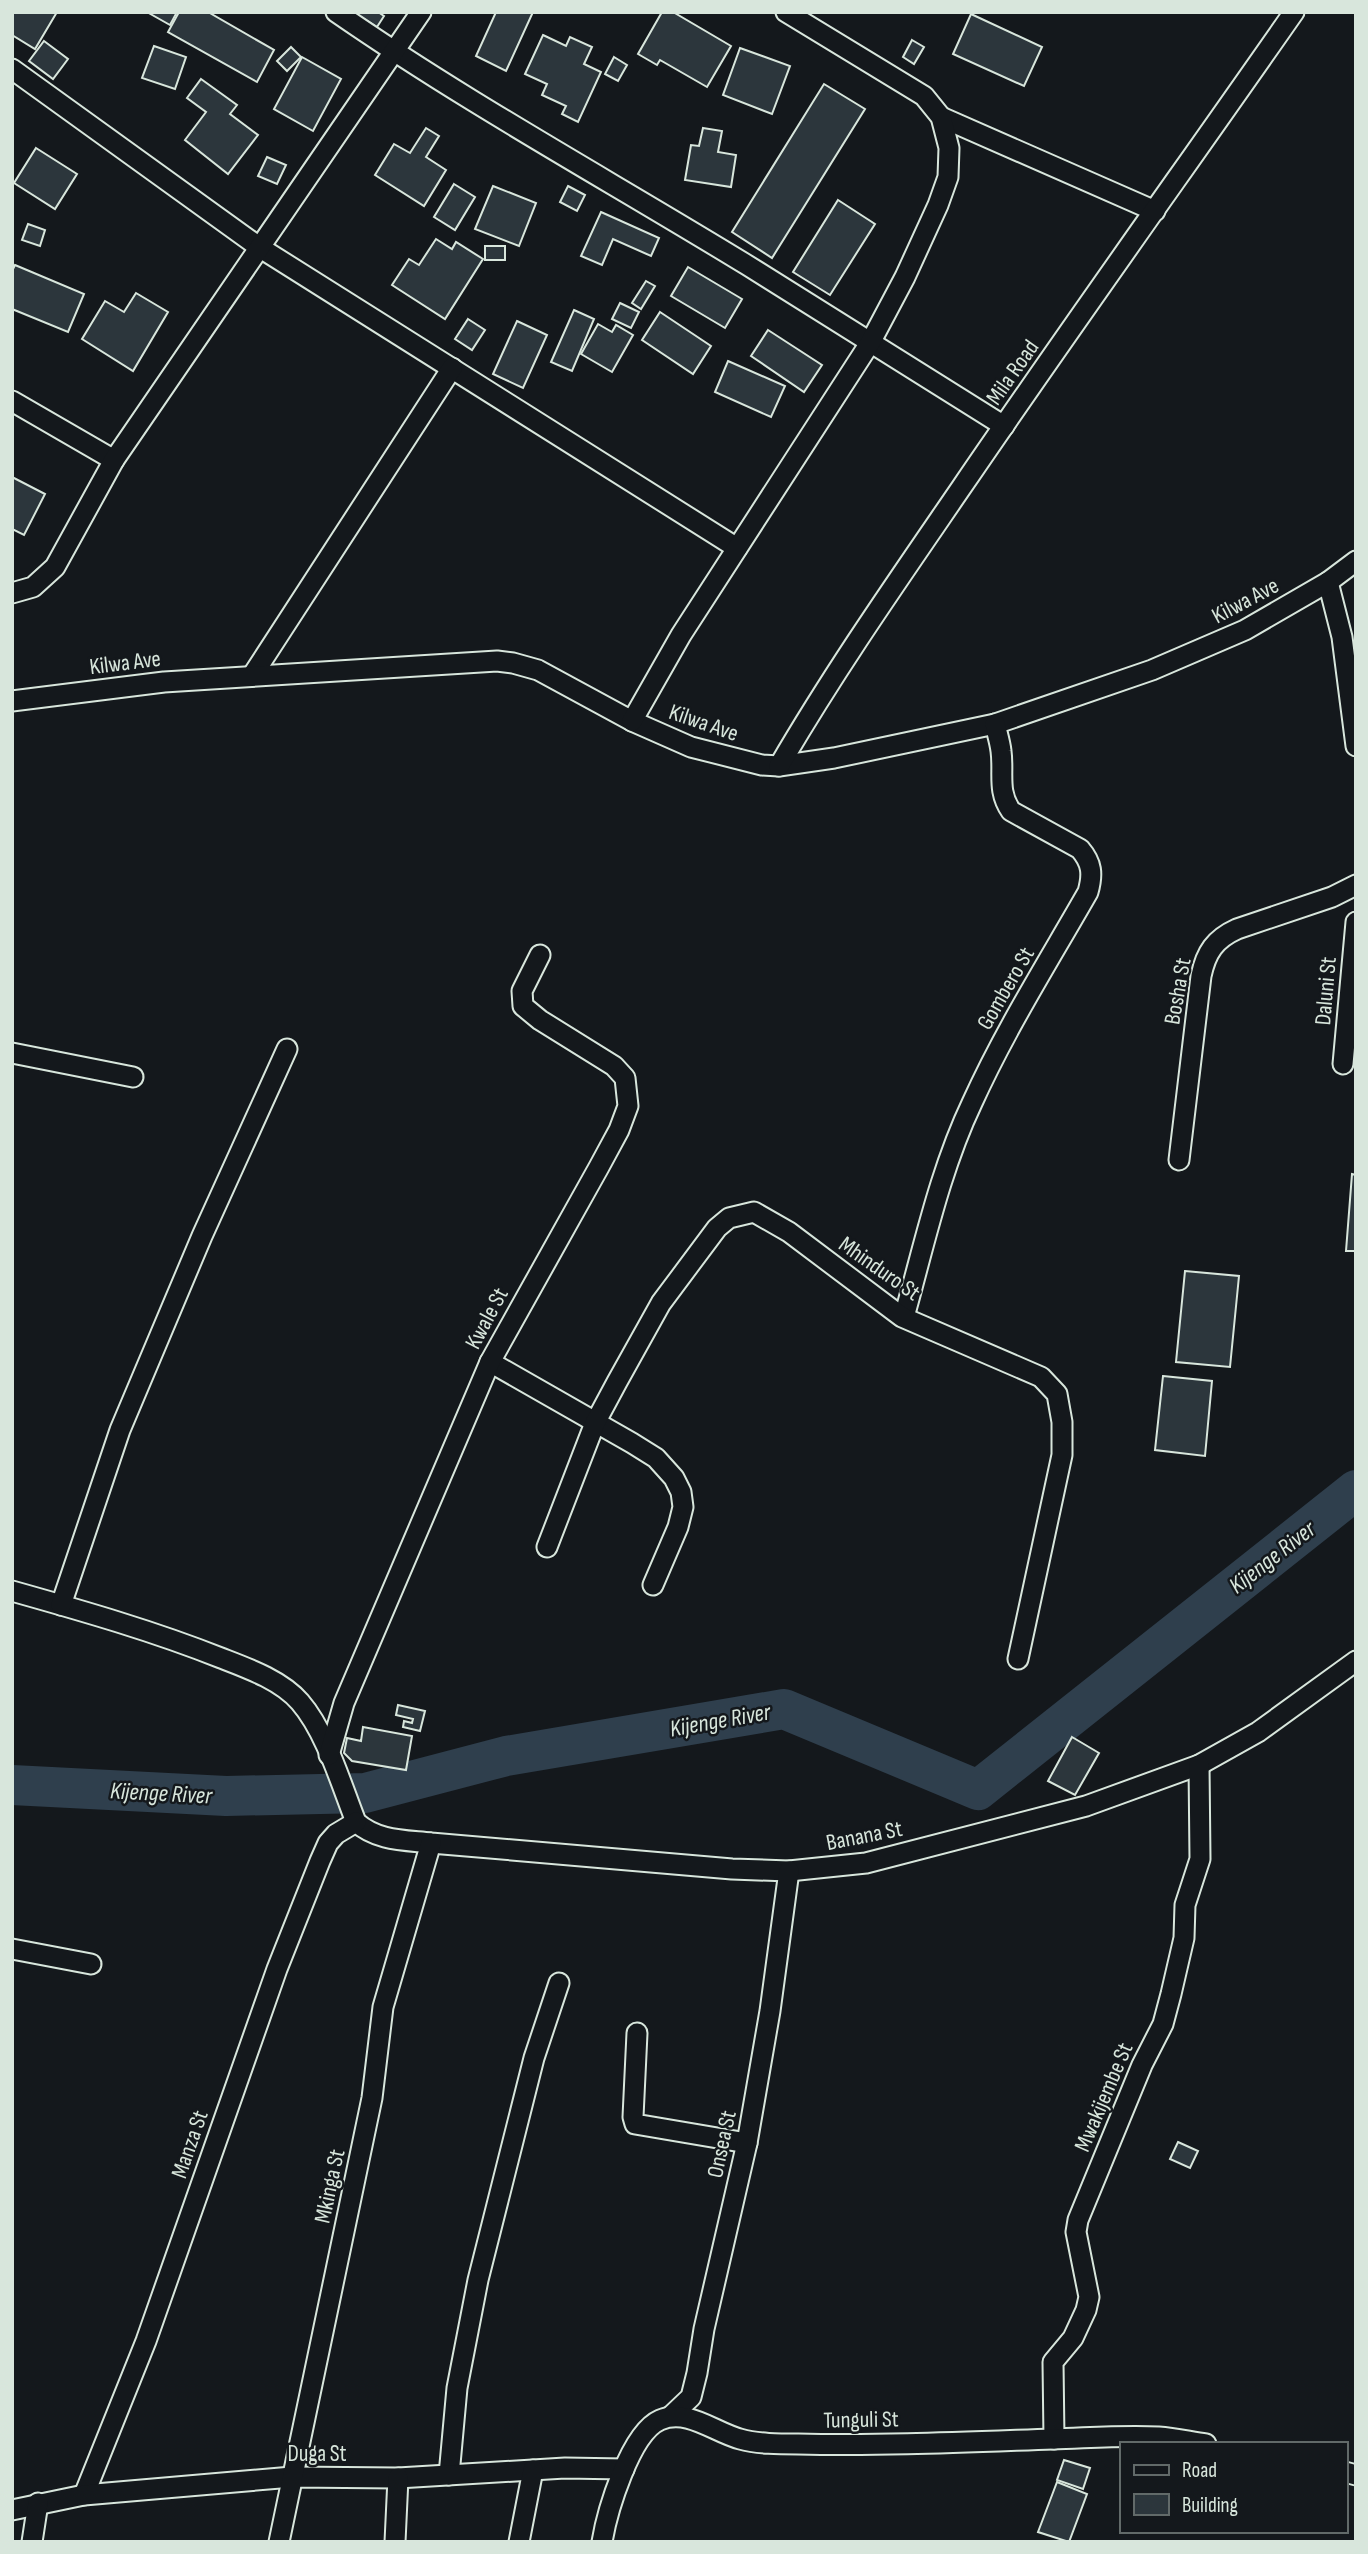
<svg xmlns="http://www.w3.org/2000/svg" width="1368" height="2554" font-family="'Sofia Sans Condensed',sans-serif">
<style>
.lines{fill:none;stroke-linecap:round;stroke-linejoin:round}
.river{stroke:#2f3f4d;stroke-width:40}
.building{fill:#2c363c;stroke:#d8e6dc;stroke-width:2}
.street-casing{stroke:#d8e6dc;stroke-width:23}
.street{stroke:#14181c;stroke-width:19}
.labels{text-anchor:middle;stroke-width:5;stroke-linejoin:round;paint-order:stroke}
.street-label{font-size:23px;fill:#d8e6dc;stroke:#14181c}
.water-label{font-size:24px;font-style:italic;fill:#d8e6dc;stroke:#14181c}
</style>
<rect width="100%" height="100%" fill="#14181c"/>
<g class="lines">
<path class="river" d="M12,1785L226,1796L365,1793L506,1756L784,1709L978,1790L1356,1490"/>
</g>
<g class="building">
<path d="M12,12H57L35,49L12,35Z"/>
<path d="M147,12H177L170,25Z"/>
<path d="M179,12H208L274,50L257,82L168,32Z"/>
<path d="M353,12H378L384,16L377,27Z"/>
<path d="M496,12H533L506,71L476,56Z"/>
<path d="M662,12H673L731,46L707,87L660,60L657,65L638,54Z"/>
<path d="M971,14L1042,47L1024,86L953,54Z"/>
<path d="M543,35L566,46L570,37L592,47L584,64L601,72L578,122L562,114L566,106L542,95L547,84L525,74Z"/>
<path d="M912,40L924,47L914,64L903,57Z"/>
<path d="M44,41L68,59L53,79L29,61Z"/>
<path d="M154,46L186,57L175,89L142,78Z"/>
<path d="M291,47L301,57L287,71L277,61Z"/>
<path d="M740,48L790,66L772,114L723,95Z"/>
<path d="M302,57L341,79L313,131L274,109Z"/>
<path d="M614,57L627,65L618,81L605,74Z"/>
<path d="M201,79L237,105L230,114L258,135L228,174L185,140L206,112L187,98Z"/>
<path d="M824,84L865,109L772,258L732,232Z"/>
<path d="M426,128L439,136L426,157L446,170L424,206L375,175L394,144L410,153Z"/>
<path d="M703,128L722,131L718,152L736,155L731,187L685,180L691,145L699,146Z"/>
<path d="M36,148L77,174L55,209L14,183Z"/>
<path d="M267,157L286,165L277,184L258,176Z"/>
<path d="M454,184L475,197L455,230L434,217Z"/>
<path d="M493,186L536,203L519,246L475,229Z"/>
<path d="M568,186L585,195L577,211L560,202Z"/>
<path d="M838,200L875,224L830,295L793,272Z"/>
<path d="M601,212L659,238L651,256L613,239L602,265L581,256Z"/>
<path d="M28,224L45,230L40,246L22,240Z"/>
<path d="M436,239L452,249L456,242L483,259L445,319L392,285L409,259L419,265Z"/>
<rect x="485" y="246" width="20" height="14"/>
<path d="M15,265L84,294L68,332L12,309V271Z"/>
<path d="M688,267L742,299L725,328L671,296Z"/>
<path d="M646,281L655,286L641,309L632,303Z"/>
<path d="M136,293L168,312L133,371L82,339L105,301L124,312Z"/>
<path d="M620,303L639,312L631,328L612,319Z"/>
<path d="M574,310L594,319L572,371L551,362Z"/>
<path d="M660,312L711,346L693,374L642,340Z"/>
<path d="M468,319L485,330L472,350L455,339Z"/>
<path d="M517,321L547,335L523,388L493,374Z"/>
<path d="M598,324L612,332L616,325L633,335L612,372L581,354Z"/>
<path d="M768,330L822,365L804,392L751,356Z"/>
<path d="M728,361L785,386L771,417L715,392Z"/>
<path d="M12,477L45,494L24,535L12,529Z"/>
<path d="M1352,1174L1356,1175V1251H1346Z"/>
<path d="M1185,1271L1239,1276L1230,1367L1176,1362Z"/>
<path d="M1163,1376L1212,1381L1205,1456L1155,1450Z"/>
<path d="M398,1705L425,1711L420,1731L403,1727L404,1721L412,1723L413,1719L396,1715Z"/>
<path d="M363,1727L412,1736L406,1770L352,1761L344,1753L347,1738L361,1741Z"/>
<path d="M1072,1737L1099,1753L1075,1795L1048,1781Z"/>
<path d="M1178,2142L1198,2151L1190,2168L1170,2159Z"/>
<path d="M1064,2460L1090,2468L1083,2489L1057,2480Z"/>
<path d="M1057,2482L1087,2494L1069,2542L1038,2532Z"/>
</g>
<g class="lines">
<defs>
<g id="street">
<path d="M336,12C469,104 610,181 747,265C833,318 918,373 1004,426"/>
<path d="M12,69L259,247L737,548"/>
<path d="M941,117L1155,211"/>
<path d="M12,401L114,460"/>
<path d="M1328,582L1342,637L1356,746"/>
<path d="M12,593L33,587L55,567L114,460L421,12"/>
<path d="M252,676L452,368"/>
<path d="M12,701L164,682L497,661L513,663L538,670L632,721L691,747L762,765L779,766L834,758L995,724L1152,670L1245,630L1328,582L1356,561"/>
<path d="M632,721L681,635L870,343L905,277L938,205L948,177L949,148L941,117L924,96L786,12"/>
<path d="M779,766C835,670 898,580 961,488C1070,328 1183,171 1294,12"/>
<path d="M12,1053L133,1077"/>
<path d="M1343,1064L1356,922"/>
<path d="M1179,1160L1201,976C1206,952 1215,939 1237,929L1332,897L1356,885"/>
<path d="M904,1317C924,1246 940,1170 972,1103C1005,1030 1048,962 1088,892C1093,874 1092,863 1080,849L1011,811C997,791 1004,773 1001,751C1000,742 997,733 995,724"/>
<path d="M490,1362L632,1443L656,1458L674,1478L681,1492L683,1507L678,1527L653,1585"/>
<path d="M547,1547L595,1423L617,1382L661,1303L717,1228L729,1218L754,1212L789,1232L902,1317L1041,1377L1057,1394L1062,1422V1455L1018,1659"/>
<path d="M12,1591C83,1611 153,1631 221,1658C247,1668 281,1680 300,1702C326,1732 341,1784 356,1822C377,1841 404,1840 431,1843L732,1869L789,1871L866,1863L1086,1806L1199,1765L1258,1732L1356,1661"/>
<path d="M61,1605L120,1430L202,1236L287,1049"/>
<path d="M329,1755L344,1703L490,1362L599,1167L619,1130L628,1106L625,1078L614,1066L540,1020L523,1006L522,991L540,955"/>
<path d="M12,1949L91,1964"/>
<path d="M637,2033L633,2117L635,2124L747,2143"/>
<path d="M671,2416L691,2397L697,2373L704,2329L747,2143L770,2011L789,1871"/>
<path d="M1054,2439L1053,2362L1073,2338L1086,2310L1089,2297L1076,2232L1078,2220L1142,2065L1163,2024L1171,1994L1184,1938L1185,1905L1200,1859L1199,1765"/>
<path d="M1345,2472L1356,2475"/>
<path d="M449,2475L457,2388L478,2280L534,2058L559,1983"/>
<path d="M84,2495L146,2341L277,1969L320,1861L328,1843L336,1834L356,1822"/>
<path d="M12,2510L84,2495L292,2477L398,2478L565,2468L624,2469"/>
<path d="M32,2542L38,2503"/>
<path d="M279,2542L372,2098L383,2007L431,1843"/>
<path d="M395,2542L398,2478"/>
<path d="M519,2542L533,2470"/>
<path d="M602,2542C607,2512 630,2433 660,2420C687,2408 714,2432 740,2439C758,2444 779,2444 798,2444C883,2446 968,2442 1053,2439C1088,2438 1124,2435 1159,2437C1175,2438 1191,2442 1206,2444"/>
</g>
</defs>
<use href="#street" class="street-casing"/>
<use href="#street" class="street"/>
</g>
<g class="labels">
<g class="street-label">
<text transform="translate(1012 372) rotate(-55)" y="8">Mila Road</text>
<text transform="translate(1245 600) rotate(-28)" y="8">Kilwa Ave</text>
<text transform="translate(125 662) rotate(-7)" y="8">Kilwa Ave</text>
<text transform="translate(704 722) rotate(19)" y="8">Kilwa Ave</text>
<text transform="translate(1005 988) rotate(-60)" y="8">Gombero St</text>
<text transform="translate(1177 991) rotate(-80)" y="8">Bosha St</text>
<text transform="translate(1325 991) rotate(-85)" y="8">Daluni St</text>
<text transform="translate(880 1268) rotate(35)" y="8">Mhinduro St</text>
<text transform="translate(486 1318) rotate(-62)" y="8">Kwale St</text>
<text transform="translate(864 1835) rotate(-11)" y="8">Banana St</text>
<text transform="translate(1103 2097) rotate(-67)" y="8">Mwakijembe St</text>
<text transform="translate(189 2144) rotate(-71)" y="8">Manza St</text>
<text transform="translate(721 2144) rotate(-78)" y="8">Onsea St</text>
<text transform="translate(329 2186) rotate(-78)" y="8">Mkinga St</text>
<text transform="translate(861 2419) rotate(-1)" y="8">Tunguli St</text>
<text x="317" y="2461">Duga St</text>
</g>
<g class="water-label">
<text transform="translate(1272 1557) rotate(-38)" y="8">Kijenge River</text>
<text transform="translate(720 1720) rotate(-10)" y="8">Kijenge River</text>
<text transform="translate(161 1793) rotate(3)" y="8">Kijenge River</text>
</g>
</g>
<rect width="1368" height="2554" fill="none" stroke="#d8e6dc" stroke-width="28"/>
<rect x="1120" y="2442" width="228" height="91" fill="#14181c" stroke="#626a69" stroke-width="2"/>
<rect x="1134" y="2465" width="35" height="10" fill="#14181c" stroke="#626a69" stroke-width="2"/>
<text x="1182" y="2477" font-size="21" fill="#d8e6dc">Road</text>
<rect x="1134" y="2494" width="35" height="21" fill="#2c363c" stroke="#626a69" stroke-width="2"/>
<text x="1182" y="2512" font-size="21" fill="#d8e6dc">Building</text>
</svg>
